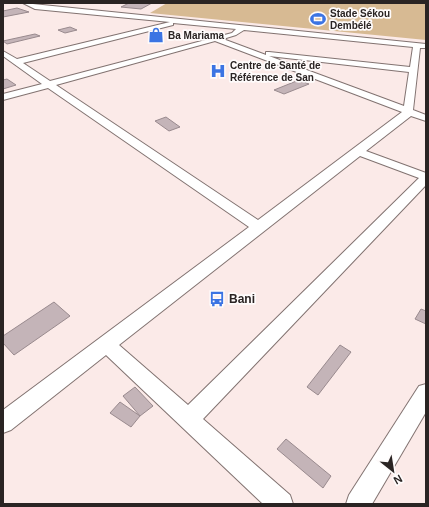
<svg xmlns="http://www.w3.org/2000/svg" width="429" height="507" font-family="Helvetica,sans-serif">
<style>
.green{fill:#d7ba93}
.building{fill:#c4b4b8;stroke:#998a8e}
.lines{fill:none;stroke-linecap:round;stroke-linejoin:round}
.minor-casing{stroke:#827371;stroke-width:2}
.minor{fill:#fff;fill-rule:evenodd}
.labels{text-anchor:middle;stroke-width:3.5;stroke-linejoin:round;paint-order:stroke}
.far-poi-label{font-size:10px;font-weight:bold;fill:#2a2423;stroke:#fefbfb;text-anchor:start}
.poi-label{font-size:12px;font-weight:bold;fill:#2a2423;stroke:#fefbfb;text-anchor:start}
</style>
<rect width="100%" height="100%" fill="#fbeae8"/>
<path class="green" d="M167,3H426V40L150,13Z"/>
<g class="building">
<path d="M129,3H152L141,9L121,7Z"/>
<path d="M17,8L29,12L3,17V11Z"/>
<path d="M70,27L77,30L65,33L58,30Z"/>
<path d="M35,34L40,36L7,44L3,41Z"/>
<path d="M7,79L16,85L3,89V80Z"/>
<path d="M299,80L309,84L284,94L274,90Z"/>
<path d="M166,117L180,127L169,131L155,121Z"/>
<path d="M54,302L70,316L14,355L3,343V336Z"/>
<path d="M421,309L426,311V324L415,319Z"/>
<path d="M340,345L351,352L318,395L307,387Z"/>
<path d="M135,387L153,406L140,416L123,396Z"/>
<path d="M120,402L140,416L131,427L110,413Z"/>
<path d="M286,439L331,476L323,488L277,449Z"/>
</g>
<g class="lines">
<defs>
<g id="minor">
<path d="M23,3L426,44V48H420L413,110L426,115V121L411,116L366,151L426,173V185L203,419L290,495L293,504H263L106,355L11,430L3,433V410L249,227L48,88L3,100V94L42,84L3,56V51L17,59L170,22L35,9ZM173,23L236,29L232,33L50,81L23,63L173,25ZM244,30L413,47L410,67L269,52H266V55L223,39L236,35ZM215,41L402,112L258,220L56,85ZM269,56L409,72L404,106ZM360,156L419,178L188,405L119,345Z"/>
<path d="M426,384V412L372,504H346L349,495L419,386Z"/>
</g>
</defs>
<use href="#minor" class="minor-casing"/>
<use href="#minor" class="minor"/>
</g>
<defs>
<symbol id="stadium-bare" viewBox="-9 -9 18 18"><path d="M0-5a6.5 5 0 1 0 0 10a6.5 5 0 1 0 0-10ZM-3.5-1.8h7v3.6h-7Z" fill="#3b74e3" stroke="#fefbfb" stroke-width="2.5" paint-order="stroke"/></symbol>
<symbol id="shop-bare" viewBox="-9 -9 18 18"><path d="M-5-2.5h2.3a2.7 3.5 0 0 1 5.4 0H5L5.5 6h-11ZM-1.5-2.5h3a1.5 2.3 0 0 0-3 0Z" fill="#3b74e3" stroke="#fefbfb" stroke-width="2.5" paint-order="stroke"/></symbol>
<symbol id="hospital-bare" viewBox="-9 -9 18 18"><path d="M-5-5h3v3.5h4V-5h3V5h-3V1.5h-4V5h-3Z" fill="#3b74e3" stroke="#fefbfb" stroke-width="2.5" paint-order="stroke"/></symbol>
<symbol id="bus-bare" viewBox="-9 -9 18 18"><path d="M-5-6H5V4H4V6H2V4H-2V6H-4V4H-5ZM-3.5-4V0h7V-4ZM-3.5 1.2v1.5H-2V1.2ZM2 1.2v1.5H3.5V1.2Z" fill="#3b74e3" stroke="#fefbfb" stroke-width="2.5" paint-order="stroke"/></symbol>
</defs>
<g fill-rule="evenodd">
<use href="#stadium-bare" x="307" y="8" width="22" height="22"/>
<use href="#shop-bare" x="145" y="24" width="22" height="22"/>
<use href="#hospital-bare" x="207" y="60" width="22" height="22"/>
<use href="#bus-bare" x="206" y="288" width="22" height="22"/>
</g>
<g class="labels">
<g class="far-poi-label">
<text x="330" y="17">Stade Sékou<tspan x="330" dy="12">Dembélé</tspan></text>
<text x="168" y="39">Ba Mariama</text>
<text x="230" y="69">Centre de Santé de<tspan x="230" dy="12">Référence de San</tspan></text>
</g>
<g class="poi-label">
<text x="229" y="303">Bani</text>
</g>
</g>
<rect width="429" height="507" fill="none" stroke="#2a2423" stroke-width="8"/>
<g transform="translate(393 471) rotate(150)" stroke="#fefbfb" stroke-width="3" paint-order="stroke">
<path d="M0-3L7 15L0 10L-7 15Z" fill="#2a2423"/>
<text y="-6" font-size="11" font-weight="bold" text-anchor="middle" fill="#2a2423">N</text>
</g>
</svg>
